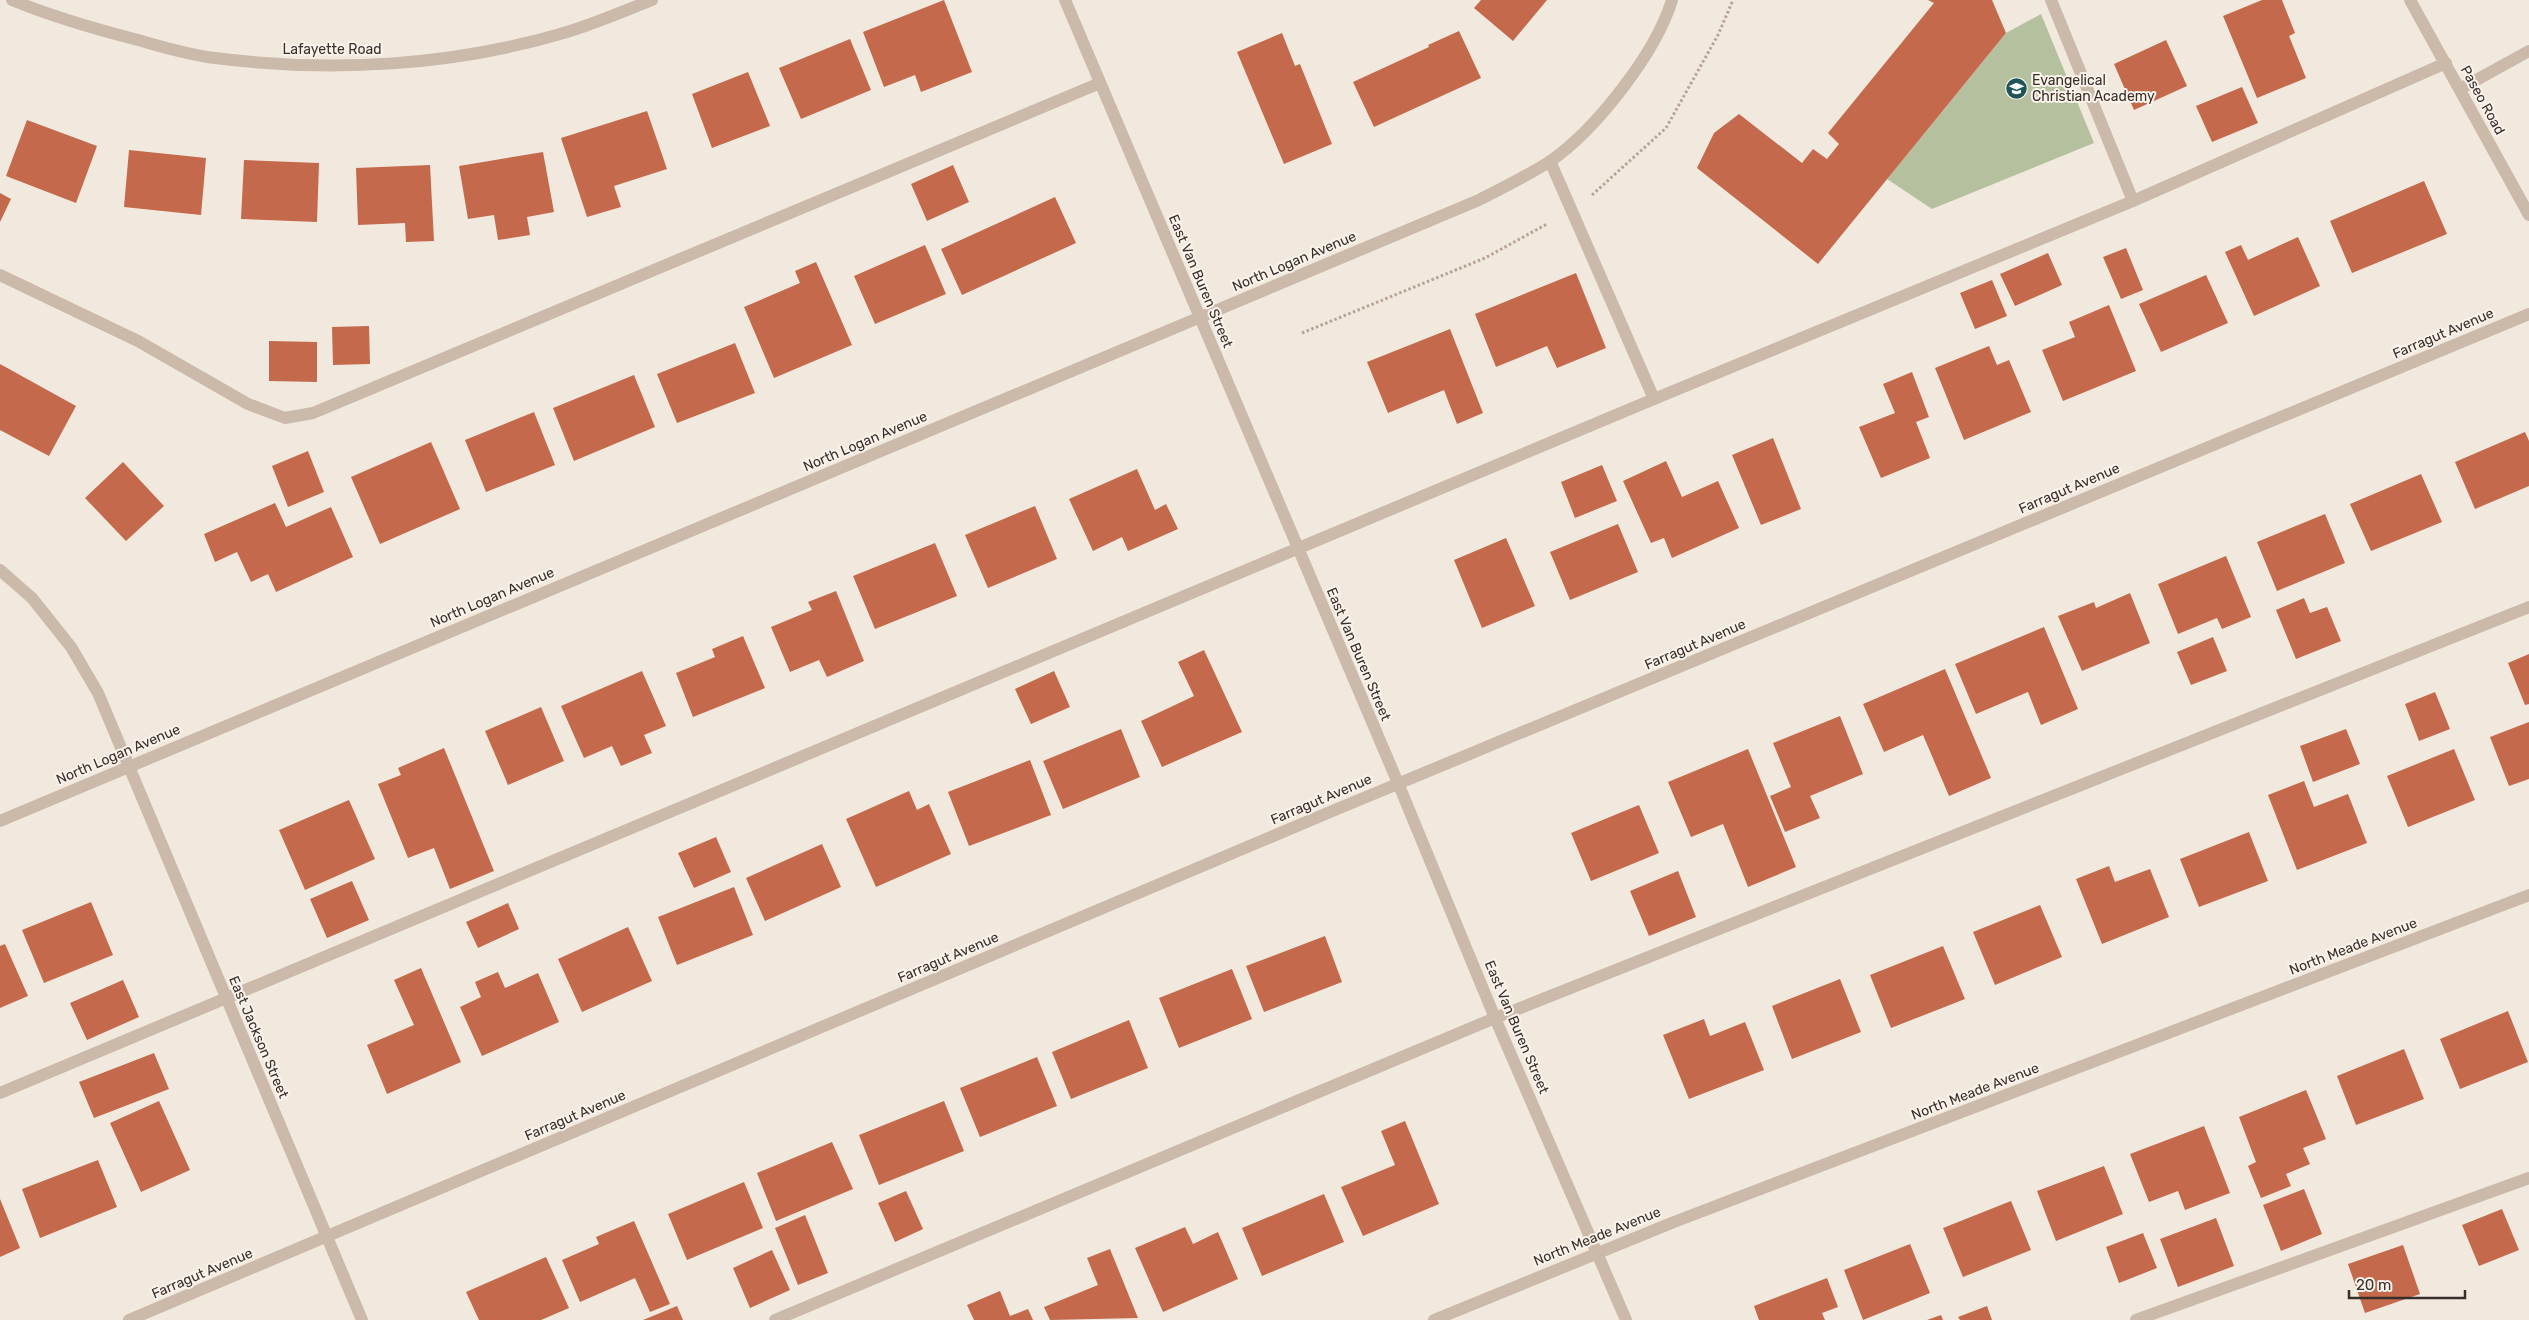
<svg xmlns="http://www.w3.org/2000/svg" width="2529" height="1320" font-family="Rubik,sans-serif">
<style>
.green{fill:#b5c19e}
.building{fill:#c4694b}
.lines{fill:none;stroke-linecap:round;stroke-linejoin:round}
.path{stroke:#b6a394;stroke-width:3;stroke-dasharray:2.5 2.5;stroke-linecap:butt}
.service{stroke:#cbb9aa;stroke-width:12}
.minor{stroke:#cbb9aa;stroke-width:12}
.tertiary{stroke:#cbb9aa;stroke-width:12}
.labels{text-anchor:middle;stroke-width:4;stroke-linejoin:round;paint-order:stroke}
.street-label{font-size:14px;fill:#382e2a;stroke:#faf3eb}
.poi-label{font-size:14px;fill:#382e2a;stroke:#faf3eb;text-anchor:start}
</style>
<rect width="100%" height="100%" fill="#f2e9de"/>
<path class="green" d="M2041,14L2094,143L1932,209L1887,179L2006,33Z"/>
<g class="building">
<path d="M944,0L972,72L921,92L915,75L884,87L863,32Z"/>
<path d="M1481,0H1547L1513,41L1474,8Z"/>
<path d="M1928,0H1992L2006,33L1818,264L1697,168L1714,133L1739,114L1802,163L1813,149L1827,159L1839,144L1828,133L1934,3Z"/>
<path d="M2262,0H2282L2295,33L2289,36L2306,78L2257,98L2223,16Z"/>
<path d="M1459,31L1481,78L1374,127L1353,82L1429,47L1428,45Z"/>
<path d="M1282,33L1295,66L1300,64L1332,144L1284,164L1237,52Z"/>
<path d="M850,39L871,90L801,119L779,68Z"/>
<path d="M2166,40L2187,86L2134,110L2114,64Z"/>
<path d="M748,72L770,126L712,148L692,94Z"/>
<path d="M2242,87L2258,123L2212,142L2196,106Z"/>
<path d="M647,111L667,169L614,186L621,207L587,217L561,138Z"/>
<path d="M27,120L97,146L76,203L6,176Z"/>
<path d="M129,150L206,158L201,215L124,207Z"/>
<path d="M543,152L554,212L527,217L530,235L498,240L494,215L468,219L459,166Z"/>
<path d="M244,160L319,163L317,222L241,219Z"/>
<path d="M430,165L434,241L406,242L405,223L358,225L356,168Z"/>
<path d="M953,165L969,202L927,221L911,184Z"/>
<path d="M2424,181L2447,234L2352,273L2330,221Z"/>
<path d="M0,193L11,199L0,222Z"/>
<path d="M1055,197L1076,243L962,295L941,249Z"/>
<path d="M2298,237L2320,286L2254,316L2225,252L2241,245L2248,260Z"/>
<path d="M925,245L946,294L875,324L854,276Z"/>
<path d="M2126,248L2143,290L2121,299L2103,257Z"/>
<path d="M2048,253L2062,285L2015,306L2000,274Z"/>
<path d="M816,262L852,345L774,378L744,307L800,283L795,271Z"/>
<path d="M1576,273L1606,348L1557,368L1547,346L1496,367L1475,314Z"/>
<path d="M2206,275L2228,323L2161,352L2139,304Z"/>
<path d="M1992,280L2007,316L1975,329L1960,293Z"/>
<path d="M2109,305L2136,371L2063,401L2042,350L2075,337L2069,322Z"/>
<path d="M369,326L370,364L333,365L332,327Z"/>
<path d="M1450,329L1483,413L1457,424L1444,390L1388,413L1367,362Z"/>
<path d="M269,341L317,342V382L269,381Z"/>
<path d="M735,343L755,393L677,423L657,374Z"/>
<path d="M1989,346L1997,365L2009,360L2031,412L1964,440L1935,368Z"/>
<path d="M0,364L76,406L49,456L0,430Z"/>
<path d="M1912,372L1929,417L1916,422L1930,458L1881,478L1859,427L1895,413L1883,384Z"/>
<path d="M634,375L655,427L574,461L553,408Z"/>
<path d="M534,412L555,465L486,492L465,440Z"/>
<path d="M2525,432L2529,441V486L2475,509L2455,462Z"/>
<path d="M1773,438L1801,509L1761,525L1732,455Z"/>
<path d="M431,442L460,509L380,544L351,477Z"/>
<path d="M308,451L324,492L288,507L272,466Z"/>
<path d="M1666,461L1682,497L1718,481L1739,528L1672,558L1664,538L1651,543L1623,481Z"/>
<path d="M123,462L164,506L126,541L85,498Z"/>
<path d="M1602,465L1617,501L1575,518L1561,482Z"/>
<path d="M1137,469L1155,510L1166,504L1178,529L1128,551L1122,537L1093,551L1069,499Z"/>
<path d="M2421,474L2442,522L2371,551L2350,504Z"/>
<path d="M275,503L286,527L331,507L353,557L276,592L268,574L251,582L237,552L215,562L204,534Z"/>
<path d="M1035,506L1057,559L988,588L965,535Z"/>
<path d="M2325,514L2345,563L2277,591L2257,542Z"/>
<path d="M1618,524L1638,572L1570,600L1550,552Z"/>
<path d="M1506,538L1535,606L1482,628L1454,560Z"/>
<path d="M935,543L957,596L875,629L853,576Z"/>
<path d="M2226,556L2251,617L2222,629L2217,618L2178,634L2158,584Z"/>
<path d="M836,591L864,661L827,677L819,660L790,672L771,627L812,610L808,602Z"/>
<path d="M2130,593L2150,643L2082,671L2058,616L2094,602L2096,608Z"/>
<path d="M2304,598L2310,613L2327,607L2341,641L2296,659L2276,610Z"/>
<path d="M2044,627L2078,709L2041,725L2028,692L1976,714L1955,664Z"/>
<path d="M743,636L765,688L693,717L676,673L715,657L712,649Z"/>
<path d="M2213,637L2227,671L2191,685L2177,652Z"/>
<path d="M1204,650L1242,732L1162,767L1141,721L1194,696L1178,662Z"/>
<path d="M2529,654V704L2525,705L2508,663Z"/>
<path d="M1945,669L1991,778L1949,796L1923,735L1884,752L1863,704Z"/>
<path d="M642,671L666,726L644,735L652,753L621,766L612,746L584,758L561,706Z"/>
<path d="M1054,671L1070,707L1031,724L1015,689Z"/>
<path d="M2435,692L2450,729L2419,741L2405,704Z"/>
<path d="M541,707L564,761L508,785L485,731Z"/>
<path d="M1840,716L1863,774L1810,796L1820,818L1785,832L1770,796L1791,787L1773,743Z"/>
<path d="M2529,722V779L2509,786L2490,737Z"/>
<path d="M1121,729L1140,777L1063,809L1043,761Z"/>
<path d="M2346,729L2360,764L2313,782L2300,746Z"/>
<path d="M444,748L494,871L450,889L434,848L408,858L378,784L401,775L398,768Z"/>
<path d="M1748,749L1796,867L1748,887L1723,824L1691,837L1668,782Z"/>
<path d="M2454,749L2475,800L2408,827L2387,776Z"/>
<path d="M1030,760L1051,815L969,846L948,792Z"/>
<path d="M2304,781L2314,807L2348,794L2367,843L2297,870L2268,795Z"/>
<path d="M909,791L917,810L929,804L951,854L876,887L846,819Z"/>
<path d="M349,800L375,859L305,890L279,830Z"/>
<path d="M1639,805L1659,853L1591,881L1571,833Z"/>
<path d="M2249,832L2268,881L2199,907L2180,859Z"/>
<path d="M716,837L731,872L694,888L678,853Z"/>
<path d="M822,844L841,887L765,921L746,878Z"/>
<path d="M2109,866L2115,882L2150,869L2169,917L2102,944L2076,879Z"/>
<path d="M1678,871L1696,917L1649,936L1630,891Z"/>
<path d="M352,881L369,920L327,938L310,899Z"/>
<path d="M734,887L753,935L677,965L658,917Z"/>
<path d="M91,902L113,955L44,983L22,930Z"/>
<path d="M508,903L519,929L478,948L466,922Z"/>
<path d="M2040,905L2062,957L1995,985L1973,932Z"/>
<path d="M628,927L652,981L582,1012L558,959Z"/>
<path d="M1325,936L1342,982L1264,1012L1246,966Z"/>
<path d="M5,944L28,996L0,1008V946Z"/>
<path d="M1943,946L1965,999L1891,1028L1870,975Z"/>
<path d="M421,968L461,1062L387,1094L367,1045L414,1025L394,980Z"/>
<path d="M1232,969L1252,1019L1179,1048L1159,998Z"/>
<path d="M498,972L505,988L538,973L559,1022L482,1056L460,1007L481,997L475,982Z"/>
<path d="M1840,979L1861,1032L1792,1059L1772,1006Z"/>
<path d="M123,980L139,1017L87,1040L70,1003Z"/>
<path d="M2508,1011L2528,1062L2460,1089L2440,1039Z"/>
<path d="M1704,1019L1710,1036L1745,1022L1764,1070L1689,1099L1663,1035Z"/>
<path d="M1129,1020L1148,1068L1071,1099L1052,1052Z"/>
<path d="M2404,1049L2424,1099L2356,1125L2337,1076Z"/>
<path d="M154,1053L169,1089L94,1118L79,1082Z"/>
<path d="M1037,1057L1057,1106L980,1137L960,1088Z"/>
<path d="M2306,1090L2326,1139L2303,1148L2310,1164L2286,1174L2291,1186L2261,1198L2248,1166L2256,1162L2239,1117Z"/>
<path d="M159,1101L190,1170L141,1192L110,1123Z"/>
<path d="M944,1101L964,1151L879,1185L859,1135Z"/>
<path d="M1405,1121L1439,1204L1363,1236L1341,1187L1395,1165L1381,1131Z"/>
<path d="M2204,1126L2230,1193L2185,1210L2178,1191L2149,1202L2130,1154Z"/>
<path d="M832,1142L853,1189L776,1221L757,1173Z"/>
<path d="M98,1160L117,1207L40,1238L22,1189Z"/>
<path d="M2104,1166L2123,1214L2056,1241L2037,1191Z"/>
<path d="M744,1182L763,1228L687,1260L668,1214Z"/>
<path d="M2304,1189L2322,1234L2281,1251L2263,1205Z"/>
<path d="M906,1191L923,1229L895,1242L878,1203Z"/>
<path d="M1324,1194L1344,1242L1262,1276L1242,1228Z"/>
<path d="M0,1199L20,1248L0,1257Z"/>
<path d="M2011,1201L2031,1250L1963,1277L1943,1228Z"/>
<path d="M2502,1209L2519,1250L2479,1266L2462,1225Z"/>
<path d="M805,1215L828,1273L798,1285L775,1228Z"/>
<path d="M2216,1218L2234,1266L2178,1287L2160,1239Z"/>
<path d="M634,1221L670,1304L650,1312L635,1278L580,1302L562,1260L599,1244L596,1237Z"/>
<path d="M1185,1227L1193,1244L1218,1232L1238,1279L1163,1312L1135,1248Z"/>
<path d="M2143,1233L2157,1268L2119,1283L2106,1247Z"/>
<path d="M1910,1244L1930,1293L1863,1320L1844,1270Z"/>
<path d="M2403,1245L2420,1294L2365,1313L2348,1264Z"/>
<path d="M1110,1249L1138,1318L1050,1320L1044,1307L1098,1285L1087,1258Z"/>
<path d="M772,1250L790,1290L750,1308L733,1268Z"/>
<path d="M546,1257L569,1308L541,1320H479L466,1292Z"/>
<path d="M1827,1278L1838,1307L1822,1313L1825,1320H1759L1754,1306Z"/>
<path d="M1000,1291L1010,1316L1028,1309L1033,1320H974L967,1305Z"/>
<path d="M677,1306L683,1320H643Z"/>
<path d="M1987,1306L1992,1320H1960L1958,1317Z"/>
<path d="M1941,1315L1943,1320H1927Z"/>
</g>
<g class="lines">
<g class="path">
<path d="M1592,195L1666,128L1718,35L1733,0"/>
<path d="M1302,333L1485,258L1547,224"/>
</g>
<g class="service">
<path d="M2051,0L2133,201"/>
<path d="M1550,161L1654,399"/>
<path d="M0,275L138,341L248,404L285,418L313,413L1100,83"/>
<path d="M0,1093L1654,399L2133,201L2446,63"/>
<path d="M775,1320L1495,1018L2529,607"/>
<path d="M2136,1320L2529,1178"/>
</g>
<g class="minor">
<path d="M12,0C53,17 95,29 138,40C163,47 189,55 215,58C332,73 454,66 567,32C596,23 624,11 652,0"/>
<path d="M2460,89L2529,51"/>
<path d="M0,570L32,598L71,647L98,693L362,1320"/>
<path d="M0,821L1479,200C1502,188 1527,176 1549,162C1595,131 1656,53 1672,0"/>
<path d="M129,1320L1330,812L2529,314"/>
<path d="M1434,1320L1674,1222L2529,895"/>
</g>
<g class="tertiary">
<path d="M1065,0L1398,783L1495,1018L1626,1320"/>
<path d="M2410,0L2529,215"/>
</g>
</g>
<defs>
<symbol id="school-disc" viewBox="-11 -11 22 22"><circle r="9.5" fill="#1f5559" stroke="#faf3eb"/><path d="M0-5L7-2L0 1L-7-2ZM-4 1L0 2.5L4 1V4Q0 6-4 4Z" fill="#fff"/></symbol>
</defs>
<g fill-rule="evenodd">
<use href="#school-disc" x="2004" y="76" width="25" height="25"/>
</g>
<g class="labels">
<g class="street-label">
<text x="332" y="54">Lafayette Road</text>
<text transform="translate(2483 100) rotate(61)" y="5">Paseo Road</text>
<text transform="translate(1294 261) rotate(-23)" y="5">North Logan Avenue</text>
<text transform="translate(1201 281) rotate(67)" y="5">East Van Buren Street</text>
<text transform="translate(2443 333) rotate(-23)" y="5">Farragut Avenue</text>
<text transform="translate(865 441) rotate(-23)" y="5">North Logan Avenue</text>
<text transform="translate(2069 488) rotate(-23)" y="5">Farragut Avenue</text>
<text transform="translate(492 597) rotate(-23)" y="5">North Logan Avenue</text>
<text transform="translate(1695 644) rotate(-23)" y="5">Farragut Avenue</text>
<text transform="translate(1359 654) rotate(67)" y="5">East Van Buren Street</text>
<text transform="translate(118 754) rotate(-23)" y="5">North Logan Avenue</text>
<text transform="translate(1321 799) rotate(-23)" y="5">Farragut Avenue</text>
<text transform="translate(2353 946) rotate(-21)" y="5">North Meade Avenue</text>
<text transform="translate(948 957) rotate(-23)" y="5">Farragut Avenue</text>
<text transform="translate(1517 1027) rotate(67)" y="5">East Van Buren Street</text>
<text transform="translate(259 1037) rotate(67)" y="5">East Jackson Street</text>
<text transform="translate(1975 1091) rotate(-21)" y="5">North Meade Avenue</text>
<text transform="translate(575 1115) rotate(-23)" y="5">Farragut Avenue</text>
<text transform="translate(1597 1236) rotate(-22)" y="5">North Meade Avenue</text>
<text transform="translate(202 1273) rotate(-23)" y="5">Farragut Avenue</text>
</g>
<g class="poi-label">
<text x="2032" y="85">Evangelical<tspan x="2032" dy="16">Christian Academy</tspan></text>
</g>
</g>
<path d="M2349 1290v8h116v-8" fill="none" stroke="#382e2a" stroke-width="2.5"/>
<text x="2356" y="1290" font-size="15" fill="#382e2a" stroke="#faf3eb" stroke-width="4" paint-order="stroke">20 m</text>
</svg>
